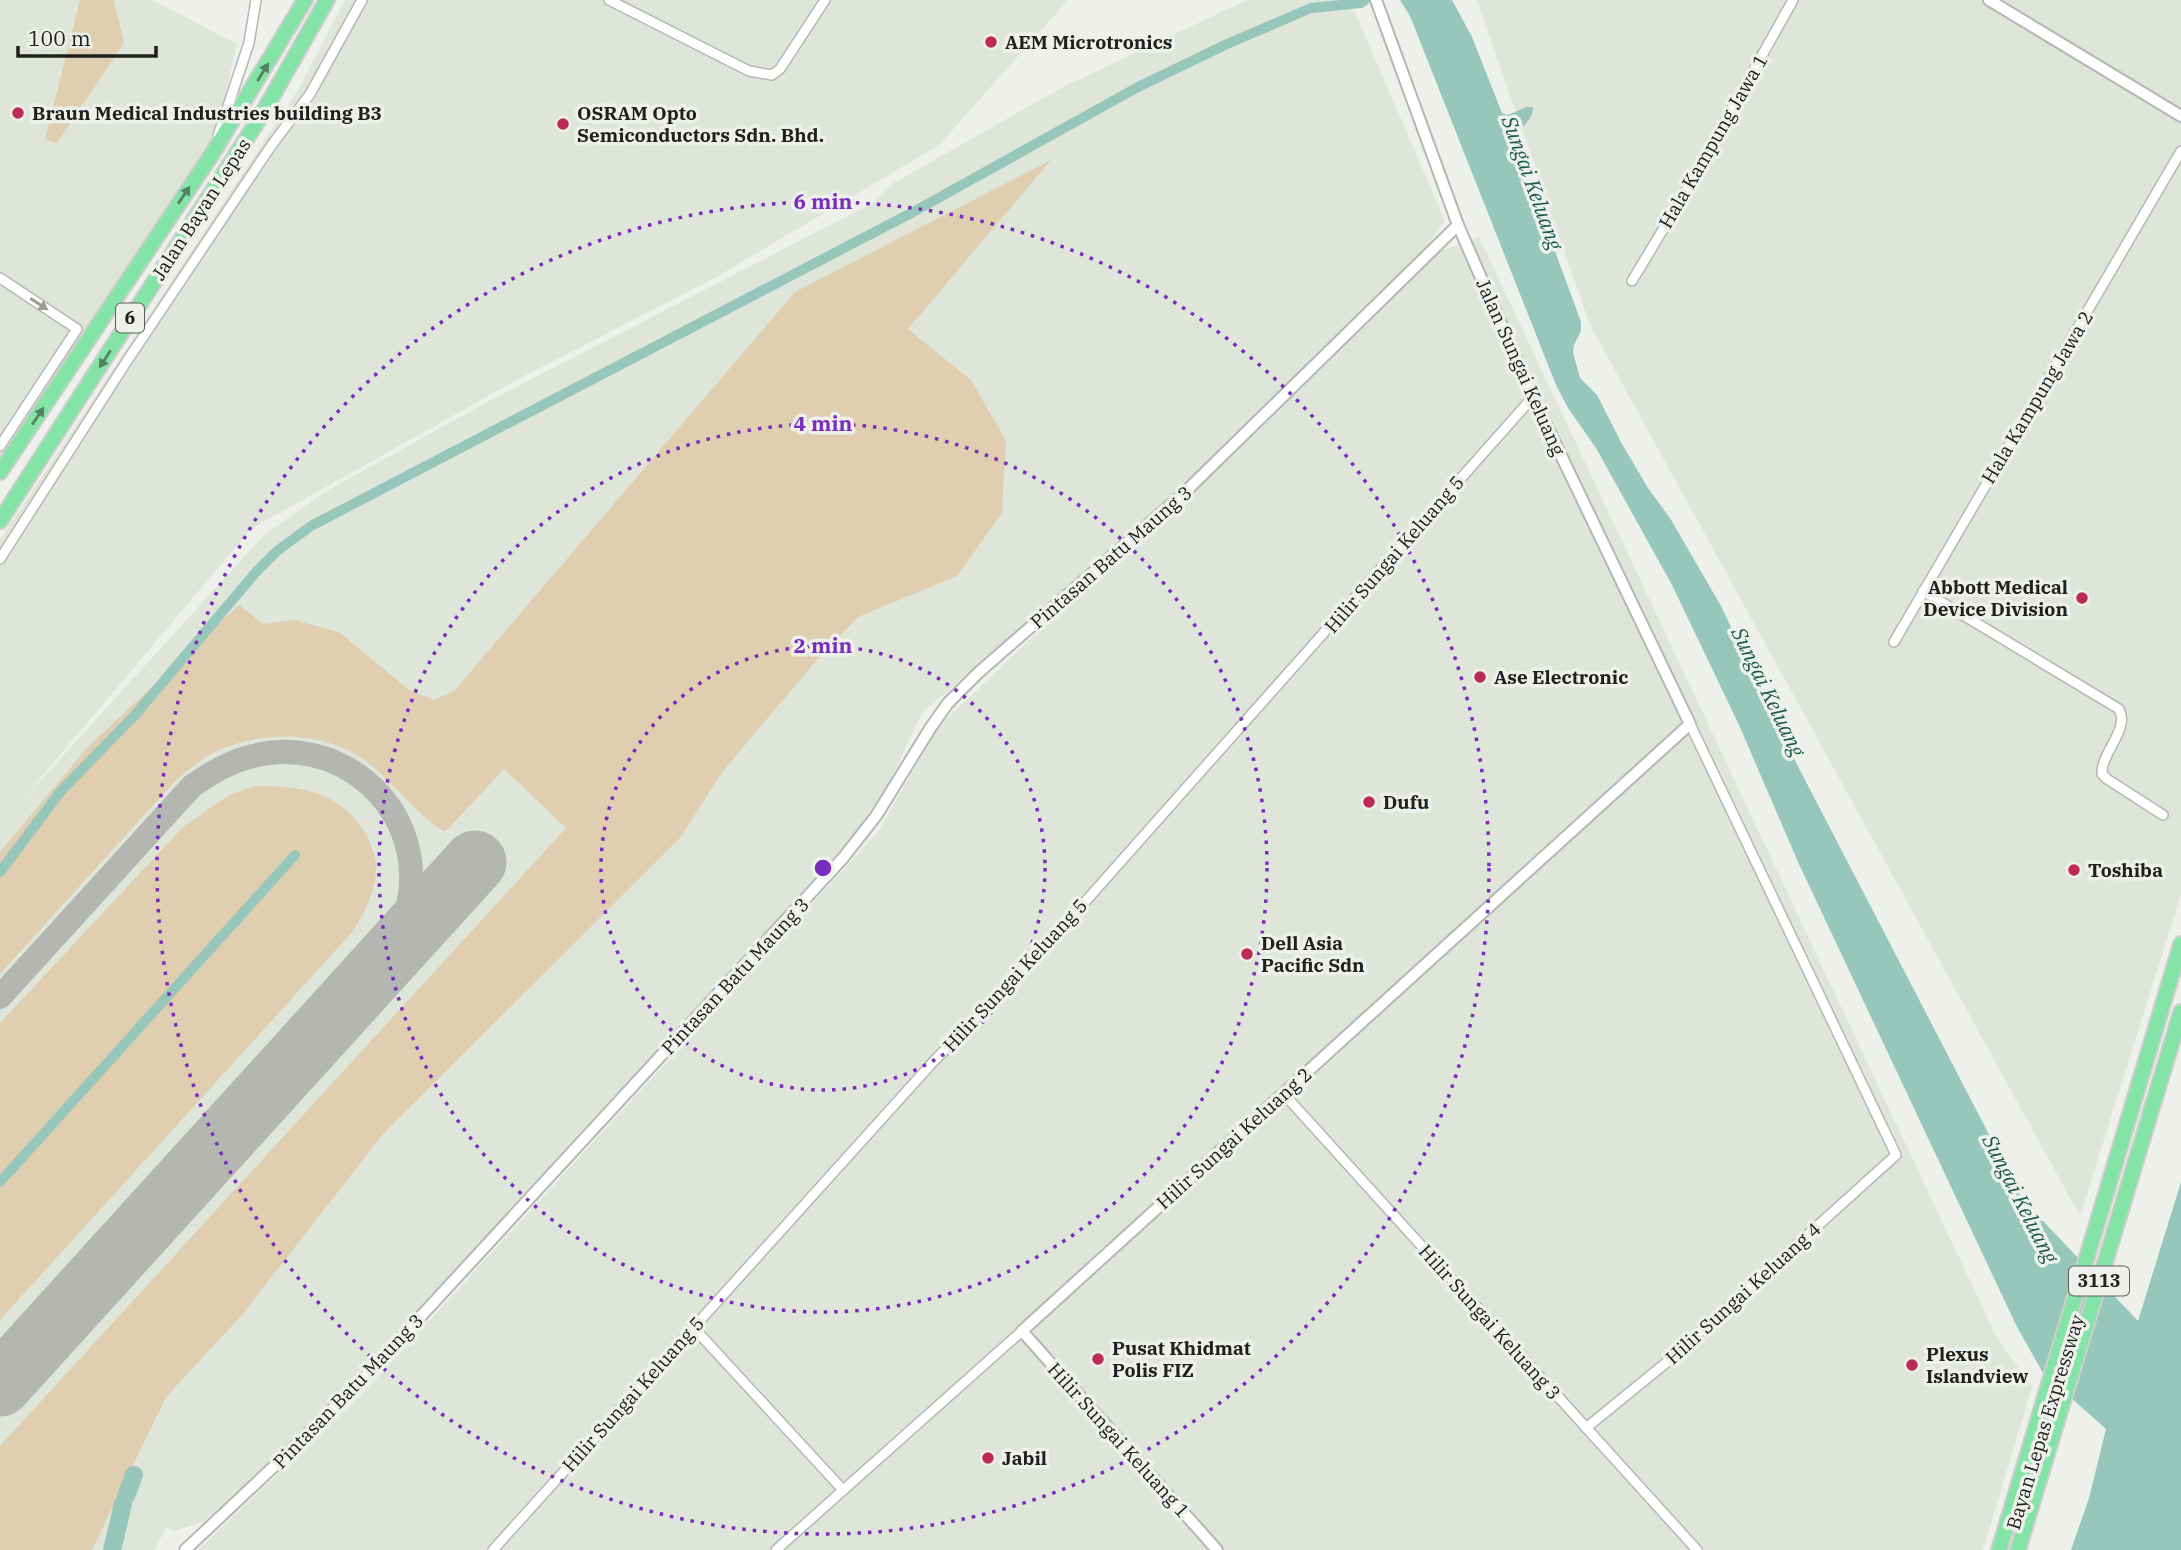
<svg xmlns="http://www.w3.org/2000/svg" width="2181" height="1550" font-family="'IBM Plex Serif',serif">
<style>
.built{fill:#e0e5da}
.green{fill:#dfceb0}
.water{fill:#97c7ba}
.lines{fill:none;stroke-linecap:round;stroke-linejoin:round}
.canal{stroke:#97c7ba;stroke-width:10}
.river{stroke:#97c7ba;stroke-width:18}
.taxiway{stroke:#b4b6b2;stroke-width:24}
.runway{stroke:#b4b6b2;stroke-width:63}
.minor-casing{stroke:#b5b7b2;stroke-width:12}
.tertiary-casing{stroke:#b5b7b2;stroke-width:14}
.trunk-casing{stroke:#cecece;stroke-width:18}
.minor{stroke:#fff;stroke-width:9}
.tertiary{stroke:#fff;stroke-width:10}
.trunk{stroke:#84e3a6;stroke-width:14}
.oneway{fill:#528262}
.oneway2{fill:#9b9b9a}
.ring{fill:none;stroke:#7b2cbf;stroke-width:3.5;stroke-dasharray:3.5 7}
.poi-dot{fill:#bb2b55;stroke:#edf0eb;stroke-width:2.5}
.labels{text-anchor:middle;stroke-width:7;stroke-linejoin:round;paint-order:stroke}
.shield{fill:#edf0eb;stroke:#5e5f5c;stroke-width:2}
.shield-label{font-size:18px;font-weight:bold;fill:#20211f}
.poi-label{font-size:19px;font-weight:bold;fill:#20211f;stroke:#edf0eb;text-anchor:start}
.street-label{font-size:19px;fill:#20211f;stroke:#edf0eb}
.water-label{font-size:21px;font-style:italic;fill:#1a5a4d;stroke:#edf0eb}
.centre{fill:#7b2cbf;stroke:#edf0eb;stroke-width:3.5}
.ring-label{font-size:21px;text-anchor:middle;font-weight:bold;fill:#7b2cbf;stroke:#edf0eb;stroke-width:7;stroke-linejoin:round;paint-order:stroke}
</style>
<rect width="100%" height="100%" fill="#edf0eb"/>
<g class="built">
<path d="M0,0H152L237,44L221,113L207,156L0,460Z"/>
<path d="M345,0H1068L939,145L713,279L524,376L251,529L18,805L263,536L325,492L487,402L875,202L894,183L1061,88L1247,0H1342L1356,14L1445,221L1417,259L1177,492L922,713L890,781L859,827L803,895L360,1375L281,1452L203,1522L173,1531L166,1527L155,1550H0V540L298,90Z"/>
<path d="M1477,0H2181V894L2080,1216L1590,325Z"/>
<path d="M1479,237L1996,1336L2032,1387L1983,1550H198L362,1394L877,833L940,725L1438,252Z"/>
</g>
<g class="green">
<path d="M80,0H114L124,43L57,143L45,140Z"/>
<path d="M1051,160L908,329L971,380L1006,441L1002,513L957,576L858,617L816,661L723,771L680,838L383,1134L242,1315L166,1397L92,1550H0V1446L566,828L504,769L447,830L443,831C417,814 396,786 372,766C327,727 248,728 200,761C191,767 183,775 175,781L0,974V852L87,748L239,605L263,624L294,620L339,632L409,690L434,700L454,691L795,292Z"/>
<path d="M255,786C300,785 343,792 366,835C371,845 377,858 376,870C376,892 364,912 354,930L0,1320V1023L183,827L229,795Z"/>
</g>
<path class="water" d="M1400,0H1452L1472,37L1502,113L1508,115L1526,107H1533C1533,125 1515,126 1516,145L1581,322V331L1574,345L1573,352L1580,378L1597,395L1622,444L1648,488L1670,518L1721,606L1789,749L2023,1200L2138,1321L2181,1182V1550H2071L2089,1498L2106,1429L2043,1373L2017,1327L1798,862L1739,725L1672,585L1596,448L1568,408L1556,385L1410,16Z"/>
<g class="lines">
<g class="canal">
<path d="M0,872L60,792L135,715L256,572L277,551L311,526L915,211L1138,87L1227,44L1311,8L1361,3L1365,0"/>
<path d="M0,1182L295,855"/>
</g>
<g class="river">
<path d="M126,1496L134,1475"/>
<path d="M112,1550L123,1504"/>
</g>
<path class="taxiway" d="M0,997L192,786C210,774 227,763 249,757C336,732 422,803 410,894C407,922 390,947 376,971"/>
<path class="runway" d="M0,1385L475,862"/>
<defs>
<g id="minor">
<path d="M609,0L749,71L772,75L780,69L825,0"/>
<path d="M218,136L249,43L256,0"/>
<path d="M0,278L77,329L0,446"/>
<path d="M1632,281L1685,193L1793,0"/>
<path d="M0,559L127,361L271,146L310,94L362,0"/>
<path d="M1923,591L2119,709C2130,730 2101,752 2102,774L2107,779L2163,815"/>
<path d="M1894,642L2181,151"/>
<path d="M1283,1093L1697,1550"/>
<path d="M693,1327L843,1490"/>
<path d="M1586,1428L1667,1362L1896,1155L1690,724"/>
<path d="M493,1550L933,1062L1045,947L1533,397"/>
<path d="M776,1550L1022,1331"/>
</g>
<g id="tertiary">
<path d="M1989,0L2181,116"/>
<path d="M185,1550L285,1456L365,1377L843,858L876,816L931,727L948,703L978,673L1183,494L1458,225"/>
<path d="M1217,1550L1022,1331L1690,724L1533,397L1458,225L1376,0"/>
</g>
<g id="trunk">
<path d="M0,472L214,151L305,0"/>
<path d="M0,521L261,116L327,0"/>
<path d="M1999,1550L2181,944"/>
<path d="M2018,1550L2181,1012"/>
</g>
</defs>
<use href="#minor" class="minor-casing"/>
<use href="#tertiary" class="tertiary-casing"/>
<use href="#trunk" class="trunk-casing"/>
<use href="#minor" class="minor"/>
<use href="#tertiary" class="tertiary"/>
<use href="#trunk" class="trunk"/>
</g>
<defs><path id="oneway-solid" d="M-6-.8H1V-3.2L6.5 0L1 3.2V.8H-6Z" transform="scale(1.75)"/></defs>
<g class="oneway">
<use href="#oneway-solid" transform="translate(263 72) rotate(-58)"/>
<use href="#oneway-solid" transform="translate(184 195) rotate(-56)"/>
<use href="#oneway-solid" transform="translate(105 359) rotate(123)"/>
<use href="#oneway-solid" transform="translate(38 416) rotate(-56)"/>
</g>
<use class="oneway2" href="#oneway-solid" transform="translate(39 304) rotate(33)"/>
<g class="ring">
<circle cx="823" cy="868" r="222"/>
<circle cx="823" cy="868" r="444"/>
<circle cx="823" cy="868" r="666"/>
</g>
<g class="poi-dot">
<circle cx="991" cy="42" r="7"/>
<circle cx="18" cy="113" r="7"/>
<circle cx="563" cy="124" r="7"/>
<circle cx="2082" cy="598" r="7"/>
<circle cx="1480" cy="677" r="7"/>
<circle cx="1369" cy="802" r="7"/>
<circle cx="2074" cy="870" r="7"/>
<circle cx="1247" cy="954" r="7"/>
<circle cx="1098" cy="1359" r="7"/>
<circle cx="1912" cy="1365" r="7"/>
<circle cx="988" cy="1458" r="7"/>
</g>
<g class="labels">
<g class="shield">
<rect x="116" y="303.5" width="28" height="29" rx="5"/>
<rect x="2069" y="1266.5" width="60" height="29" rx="5"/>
</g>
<g class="shield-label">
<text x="130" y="324">6</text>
<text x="2099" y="1287">3113</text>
</g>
<g class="poi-label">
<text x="1005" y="49">AEM Microtronics</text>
<text x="32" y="120">Braun Medical Industries building B3</text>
<text x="577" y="120">OSRAM Opto<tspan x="577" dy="22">Semiconductors Sdn. Bhd.</tspan></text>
<text x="2068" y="594" text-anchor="end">Abbott Medical<tspan x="2068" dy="22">Device Division</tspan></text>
<text x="1494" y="684">Ase Electronic</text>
<text x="1383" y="809">Dufu</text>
<text x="2088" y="877">Toshiba</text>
<text x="1261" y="950">Dell Asia<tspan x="1261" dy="22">Pacific Sdn</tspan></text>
<text x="1112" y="1355">Pusat Khidmat<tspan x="1112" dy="22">Polis FIZ</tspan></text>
<text x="1926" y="1361">Plexus<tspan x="1926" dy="22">Islandview</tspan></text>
<text x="1002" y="1465">Jabil</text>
</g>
<g class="street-label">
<text transform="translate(1713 141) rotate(-60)" y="7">Hala Kampung Jawa 1</text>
<text transform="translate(201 209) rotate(-57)" y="7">Jalan Bayan Lepas</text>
<text transform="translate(1521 367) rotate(66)" y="7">Jalan Sungai Keluang</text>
<text transform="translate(2037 397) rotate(-59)" y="7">Hala Kampung Jawa 2</text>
<text transform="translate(1394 554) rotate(-49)" y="7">Hilir Sungai Keluang 5</text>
<text transform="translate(1111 557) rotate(-41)" y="7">Pintasan Batu Maung 3</text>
<text transform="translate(1015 975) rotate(-47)" y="7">Hilir Sungai Keluang 5</text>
<text transform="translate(735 976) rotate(-47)" y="7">Pintasan Batu Maung 3</text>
<text transform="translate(1234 1138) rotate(-42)" y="7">Hilir Sungai Keluang 2</text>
<text transform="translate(1743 1293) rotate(-42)" y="7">Hilir Sungai Keluang 4</text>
<text transform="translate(1490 1322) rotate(48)" y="7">Hilir Sungai Keluang 3</text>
<text transform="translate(348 1391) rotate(-46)" y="7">Pintasan Batu Maung 3</text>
<text transform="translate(633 1394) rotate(-48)" y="7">Hilir Sungai Keluang 5</text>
<text transform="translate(2045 1422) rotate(-73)" y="7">Bayan Lepas Expressway</text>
<text transform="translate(1119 1440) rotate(48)" y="7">Hilir Sungai Keluang 1</text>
</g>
<g class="water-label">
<text transform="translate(1532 183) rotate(70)" y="7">Sungai Keluang</text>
<text transform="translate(1768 692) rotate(64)" y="7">Sungai Keluang</text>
<text transform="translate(2020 1199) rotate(63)" y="7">Sungai Keluang</text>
</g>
</g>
<circle cx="823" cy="868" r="10" class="centre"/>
<g class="ring-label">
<text x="823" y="209">6 min</text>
<text x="823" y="431">4 min</text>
<text x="823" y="653">2 min</text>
</g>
<path d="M18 46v10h138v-10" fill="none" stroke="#20211f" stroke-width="3.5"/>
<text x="28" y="46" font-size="21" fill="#20211f" stroke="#edf0eb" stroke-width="5" paint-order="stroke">100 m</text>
</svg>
